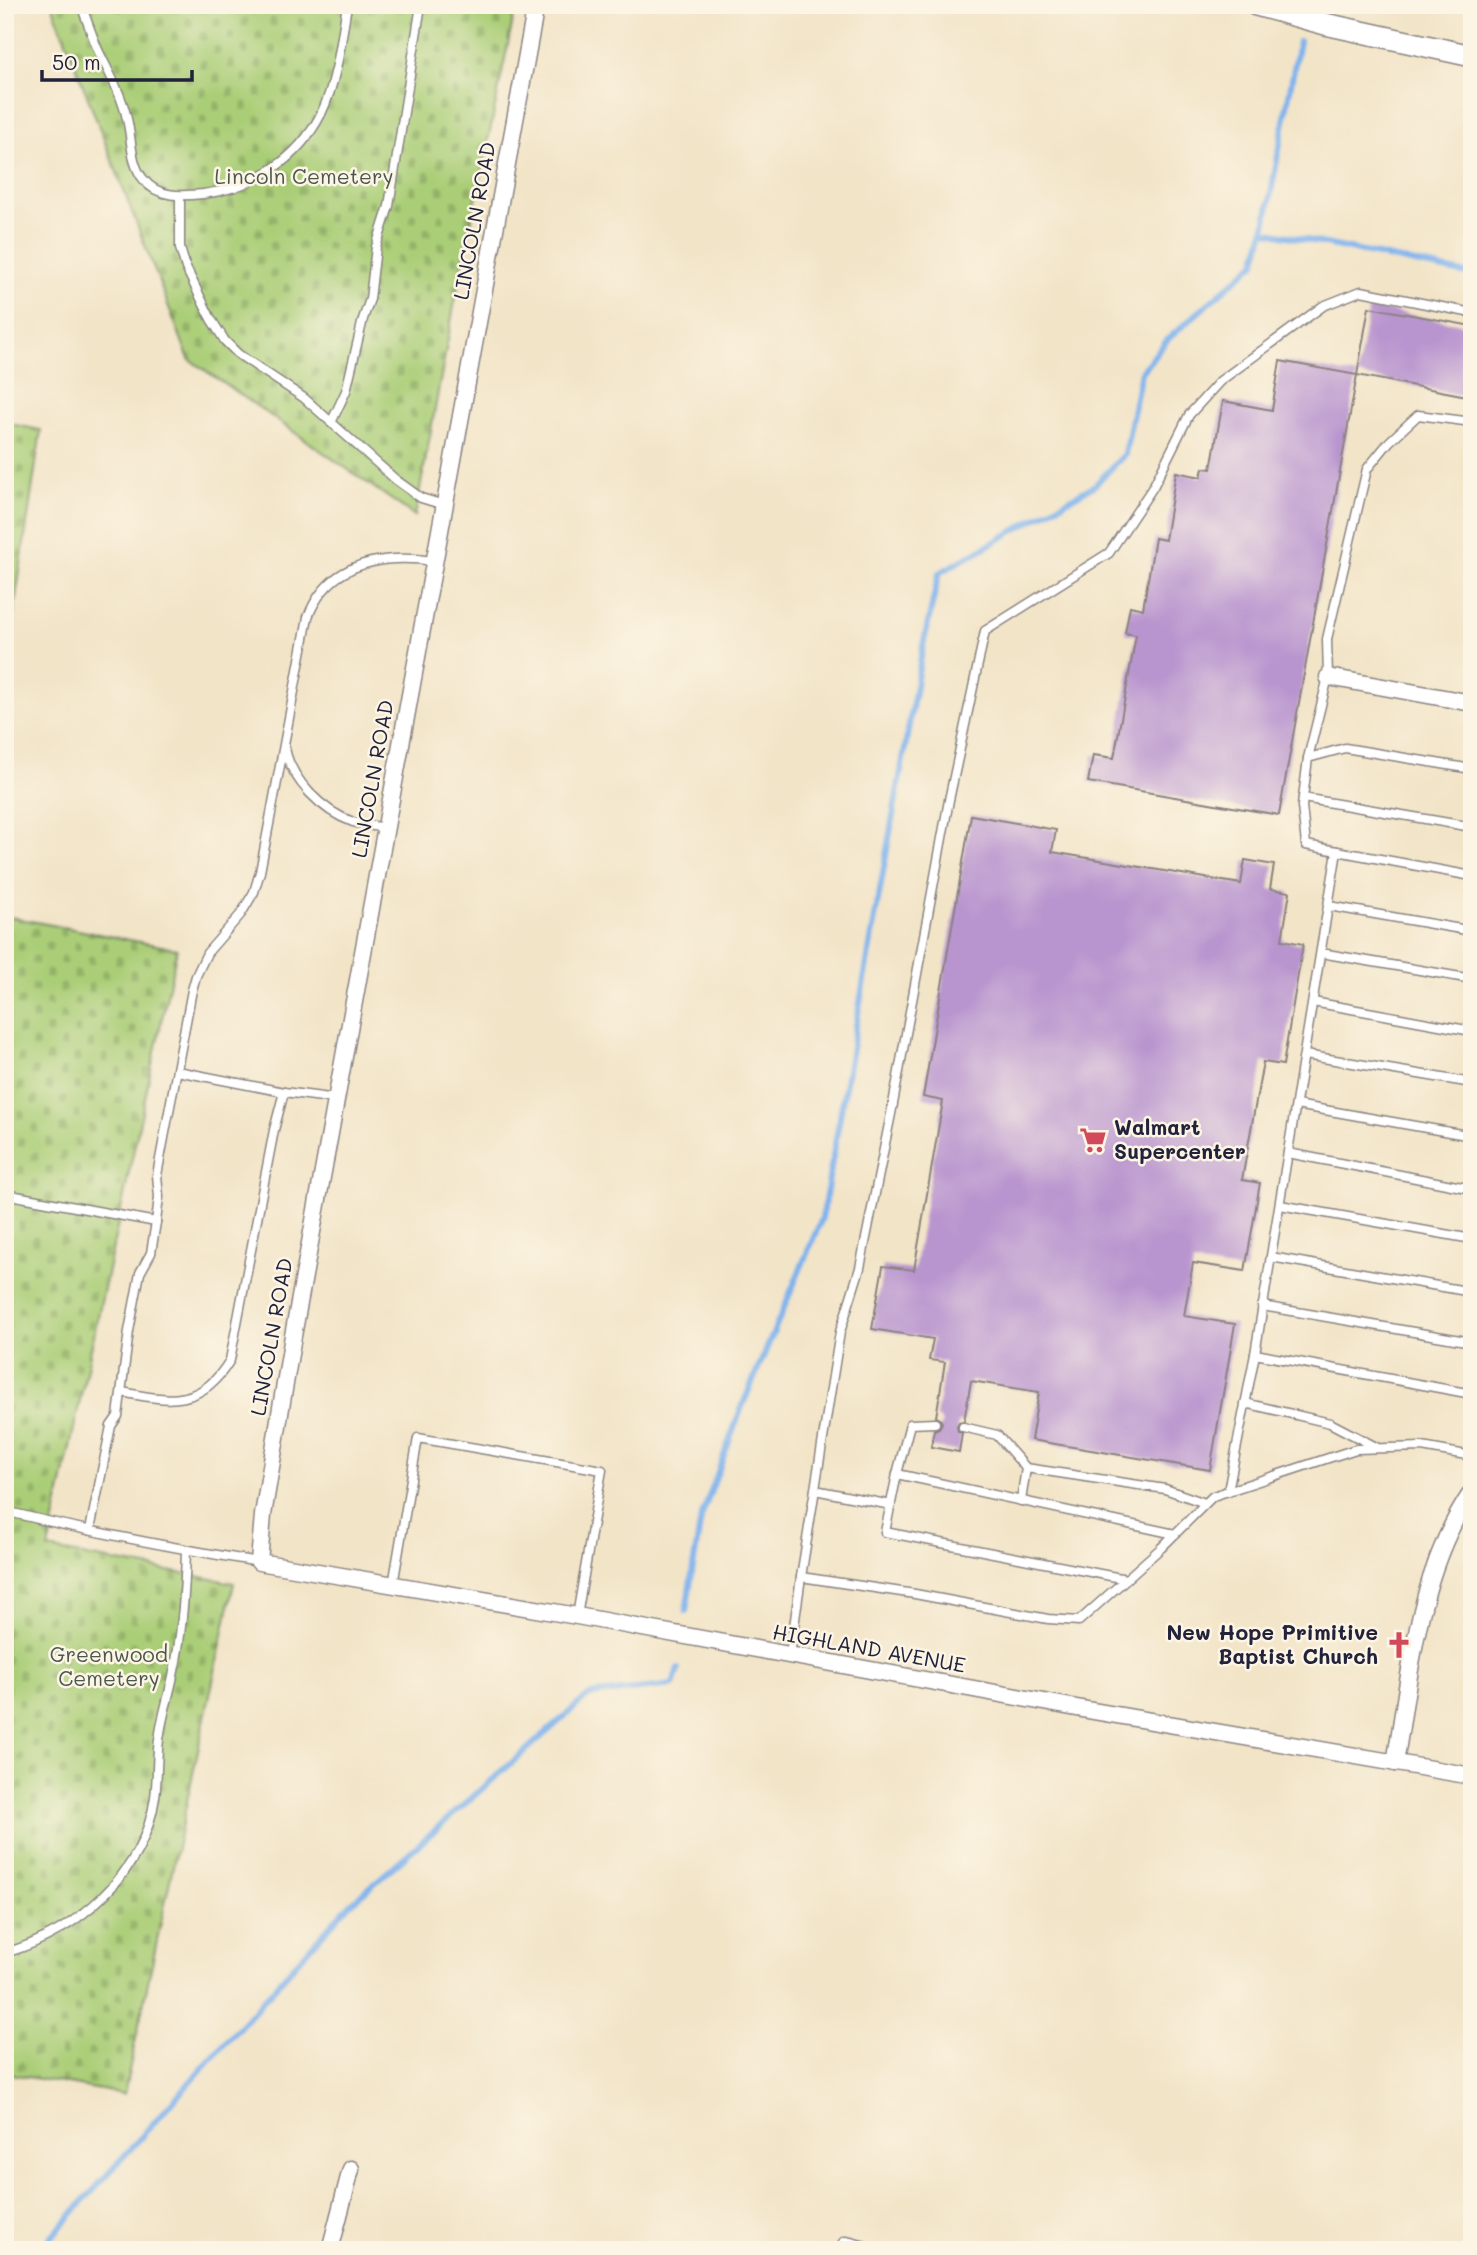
<svg xmlns="http://www.w3.org/2000/svg" width="1477" height="2255" font-family="Mali,sans-serif">
<style>
.cemetery{fill:url(#cemetery-stones);stroke:#667859;stroke-width:2}
.lines{fill:none;stroke-linecap:round;stroke-linejoin:round}
.stream{stroke:#7fb3ed;stroke-width:6}
.building{fill:#b995cf}
.service-casing{stroke:#8a8381;stroke-width:11}
.minor-casing{stroke:#8a8381;stroke-width:19}
.tertiary-casing{stroke:#8a8381;stroke-width:24}
.service{stroke:#fff;stroke-width:8}
.minor{stroke:#fff;stroke-width:16}
.tertiary{stroke:#fff;stroke-width:21}
.labels{text-anchor:middle;stroke-width:5;stroke-linejoin:round;paint-order:stroke}
.park-label{font-size:21px;fill:#4b564d;stroke:#fcf5e5}
.street-label{font-size:21px;fill:#22223b;stroke:#fcf5e5}
.poi-label{font-size:21px;font-weight:bold;fill:#22223b;stroke:#fcf5e5;text-anchor:start}
</style>
<defs>
<pattern id="cemetery-stones" width="16" height="16" patternUnits="userSpaceOnUse" patternTransform="scale(1.75)"><rect width="16" height="16" fill="#aace77"/><path d="M2 7V4a2 2 0 0 1 4 0v3zM10 15v-3a2 2 0 0 1 4 0v3z" fill="#92b168"/></pattern>
</defs>
<rect width="100%" height="100%" fill="#fcf5e5"/>
<filter id="ink" filterUnits="userSpaceOnUse"><feTurbulence type="fractalNoise" baseFrequency=".0143" numOctaves="2"/><feDisplacementMap in="SourceGraphic" scale="14" xChannelSelector="R" yChannelSelector="G"/><feConvolveMatrix kernelMatrix="1 2 1 2 8 2 1 2 1" color-interpolation-filters="sRGB"/></filter>
<filter id="wash" filterUnits="userSpaceOnUse"><feTurbulence type="fractalNoise" baseFrequency=".00686" numOctaves="4" result="noise"/><feDisplacementMap in="SourceGraphic" scale="28" xChannelSelector="R" yChannelSelector="G"/><feGaussianBlur stdDeviation="1.57" result="paint"/><feColorMatrix in="noise" values="0 0 0 0 0 0 0 0 0 0 0 0 0 0 0 0 0 1.4 0 .05"/><feComposite in="paint" operator="in"/></filter>
<g filter="url(#wash)">
<rect width="100%" height="100%" fill="#f2e4c7"/>
<g class="cemetery">
<path d="M52,5H516L455,301L415,516L189,359Z"/>
<path d="M5,423L41,430L5,671Z"/>
<path d="M5,916L177,949L48,1549L234,1583L124,2094L5,2073Z"/>
</g>
<g class="lines">
<g class="stream">
<path d="M1264,231L1472,275"/>
<path d="M686,1611L701,1518L741,1409L822,1218L923,646L939,573L1095,485L1125,454L1141,372L1168,339L1255,263L1264,231L1299,41"/>
<path d="M40,2250L344,1910L589,1695L673,1685L678,1669"/>
</g>
</g>
<g id="blocks">
<g class="building">
<path d="M1369,307L1472,326V397L1357,375Z"/>
<path d="M1280,361L1357,375L1279,815L1088,782L1093,755L1114,758L1136,635L1125,633L1130,606L1143,609L1155,538L1165,540L1176,472L1201,477L1203,468L1211,469L1223,401L1272,410Z"/>
<path d="M971,815L1056,830L1052,852L1241,884L1245,860L1274,865L1270,889L1290,892L1282,940L1303,944L1283,1065L1263,1062L1242,1180L1260,1183L1245,1271L1193,1263L1184,1316L1235,1324L1210,1470L1031,1440L1039,1392L971,1381L964,1421L959,1422L957,1426L958,1431L962,1433L959,1452L931,1447L934,1430L939,1428L942,1423L940,1419L936,1417L945,1362L929,1360L933,1339L872,1329L883,1266L914,1270L943,1101L923,1097Z"/>
</g>
</g>
</g>
<g filter="url(#ink)">
<use href="#blocks" fill-opacity="0" stroke="#8a8381" stroke-width="2"/>
<g class="lines">
<defs>
<g id="service">
<path d="M81,5C87,20 92,36 98,50C109,73 122,95 127,119C132,138 130,164 144,180C158,198 182,196 203,194C253,188 298,160 321,114C337,81 341,41 347,5"/>
<path d="M180,197V248L186,268L211,319L225,341L238,354L304,398L396,480L421,498L444,505"/>
<path d="M331,423L346,391L363,319L370,299L376,247L389,206L421,5"/>
<path d="M285,748C291,780 322,811 353,822C363,825 375,826 386,828"/>
<path d="M1308,758L1328,677L1327,639L1367,469L1389,442L1418,415L1472,422"/>
<path d="M1472,769L1345,748L1308,758L1302,806L1306,845L1337,851L1255,1354L1472,1394"/>
<path d="M1303,798L1472,827"/>
<path d="M1337,851L1472,876"/>
<path d="M1329,906L1472,931"/>
<path d="M1321,953L1472,979"/>
<path d="M1313,1002L1472,1031"/>
<path d="M1305,1055L1472,1083"/>
<path d="M177,1071L284,1092L337,1099"/>
<path d="M1296,1105L1472,1136"/>
<path d="M1288,1153L1472,1189"/>
<path d="M5,1194L156,1222"/>
<path d="M1280,1205L1472,1239"/>
<path d="M1271,1257L1472,1292"/>
<path d="M1262,1306L1472,1342"/>
<path d="M122,1392C170,1402 202,1407 230,1360L274,1130L284,1092"/>
<path d="M1245,1403L1330,1423L1376,1447"/>
<path d="M963,1427L997,1435L1026,1468"/>
<path d="M897,1474L910,1424L935,1423"/>
<path d="M815,1490L891,1505"/>
<path d="M1228,1491L1255,1354"/>
<path d="M1021,1501L1026,1468L1165,1489L1205,1503"/>
<path d="M5,1511C89,1532 174,1548 259,1562"/>
<path d="M1458,1515L1472,1518"/>
<path d="M90,1530L111,1426L118,1416L129,1331L140,1273L151,1253L156,1222L159,1197L157,1175L192,990L196,976L207,953L241,914L254,892L260,872L308,617C329,562 382,554 434,561"/>
<path d="M801,1577L840,1332L860,1268L893,1104L949,800L985,631L1109,553L1153,487L1189,415L1220,381L1323,306L1361,291L1472,313"/>
<path d="M1126,1579L885,1532L897,1474L1175,1534"/>
<path d="M393,1585L418,1438L602,1470L577,1616"/>
<path d="M790,1655L801,1577L915,1594L1048,1619L1079,1621L1161,1548L1213,1496L1356,1449L1422,1447L1472,1456"/>
<path d="M5,1953C77,1932 144,1875 155,1797C158,1776 156,1754 160,1733C163,1714 169,1695 173,1676C182,1635 185,1592 186,1550"/>
</g>
<g id="minor">
<path d="M536,5L293,1336L263,1515L259,1562L577,1616L1093,1711L1472,1776"/>
<path d="M1328,677L1472,703"/>
<path d="M1395,1763C1411,1671 1418,1570 1472,1492"/>
<path d="M846,2245L865,2250"/>
<path d="M330,2250L351,2169"/>
</g>
<path id="tertiary" d="M1256,5L1325,24L1472,56"/>
</defs>
<use href="#service" class="service-casing"/>
<use href="#minor" class="minor-casing"/>
<use href="#tertiary" class="tertiary-casing"/>
<use href="#service" class="service"/>
<use href="#minor" class="minor"/>
<use href="#tertiary" class="tertiary"/>
</g>
</g>
<defs>
<symbol id="supermarket-bare" viewBox="-9 -9 18 18"><path d="M-6-5.5h2.5l.6 2H6L4.5 2H-2.5L-4.4-4H-6ZM-1.5 3.2a1.3 1.3 0 1 0 .1 0ZM3 3.2a1.3 1.3 0 1 0 .1 0Z" fill="#d1495b" stroke="#fcf5e5" stroke-width="2.5" paint-order="stroke"/></symbol>
<symbol id="church-bare" viewBox="-9 -9 18 18"><path d="M-1.2-6h2.4v3.5h3.3v2.4h-3.3V6h-2.4V-.1h-3.3v-2.4h3.3Z" fill="#d1495b" stroke="#fcf5e5" stroke-width="2.5" paint-order="stroke"/></symbol>
</defs>
<g fill-rule="evenodd">
<use href="#supermarket-bare" x="1074" y="1121" width="38" height="38"/>
<use href="#church-bare" x="1380" y="1626" width="38" height="38"/>
</g>
<g class="labels">
<g class="park-label">
<text x="304" y="184">Lincoln Cemetery</text>
<text x="109" y="1662">Greenwood<tspan x="109" dy="24">Cemetery</tspan></text>
</g>
<g class="street-label">
<text transform="translate(475 221) rotate(-80)" y="7">LINCOLN ROAD</text>
<text transform="translate(373 779) rotate(-80)" y="7">LINCOLN ROAD</text>
<text transform="translate(272 1337) rotate(-80)" y="7">LINCOLN ROAD</text>
<text transform="translate(869 1649) rotate(10)" y="7">HIGHLAND AVENUE</text>
</g>
<g class="poi-label">
<text x="1114" y="1135">Walmart<tspan x="1114" dy="24">Supercenter</tspan></text>
<text x="1378" y="1640" text-anchor="end">New Hope Primitive<tspan x="1378" dy="24">Baptist Church</tspan></text>
</g>
</g>
<rect width="1477" height="2255" fill="none" stroke="#fcf5e5" stroke-width="28"/>
<path d="M42 70v10h150v-10" fill="none" stroke="#22223b" stroke-width="3.5"/>
<text x="52" y="70" font-size="21" fill="#22223b" stroke="#fcf5e5" stroke-width="5" paint-order="stroke">50 m</text>
</svg>
